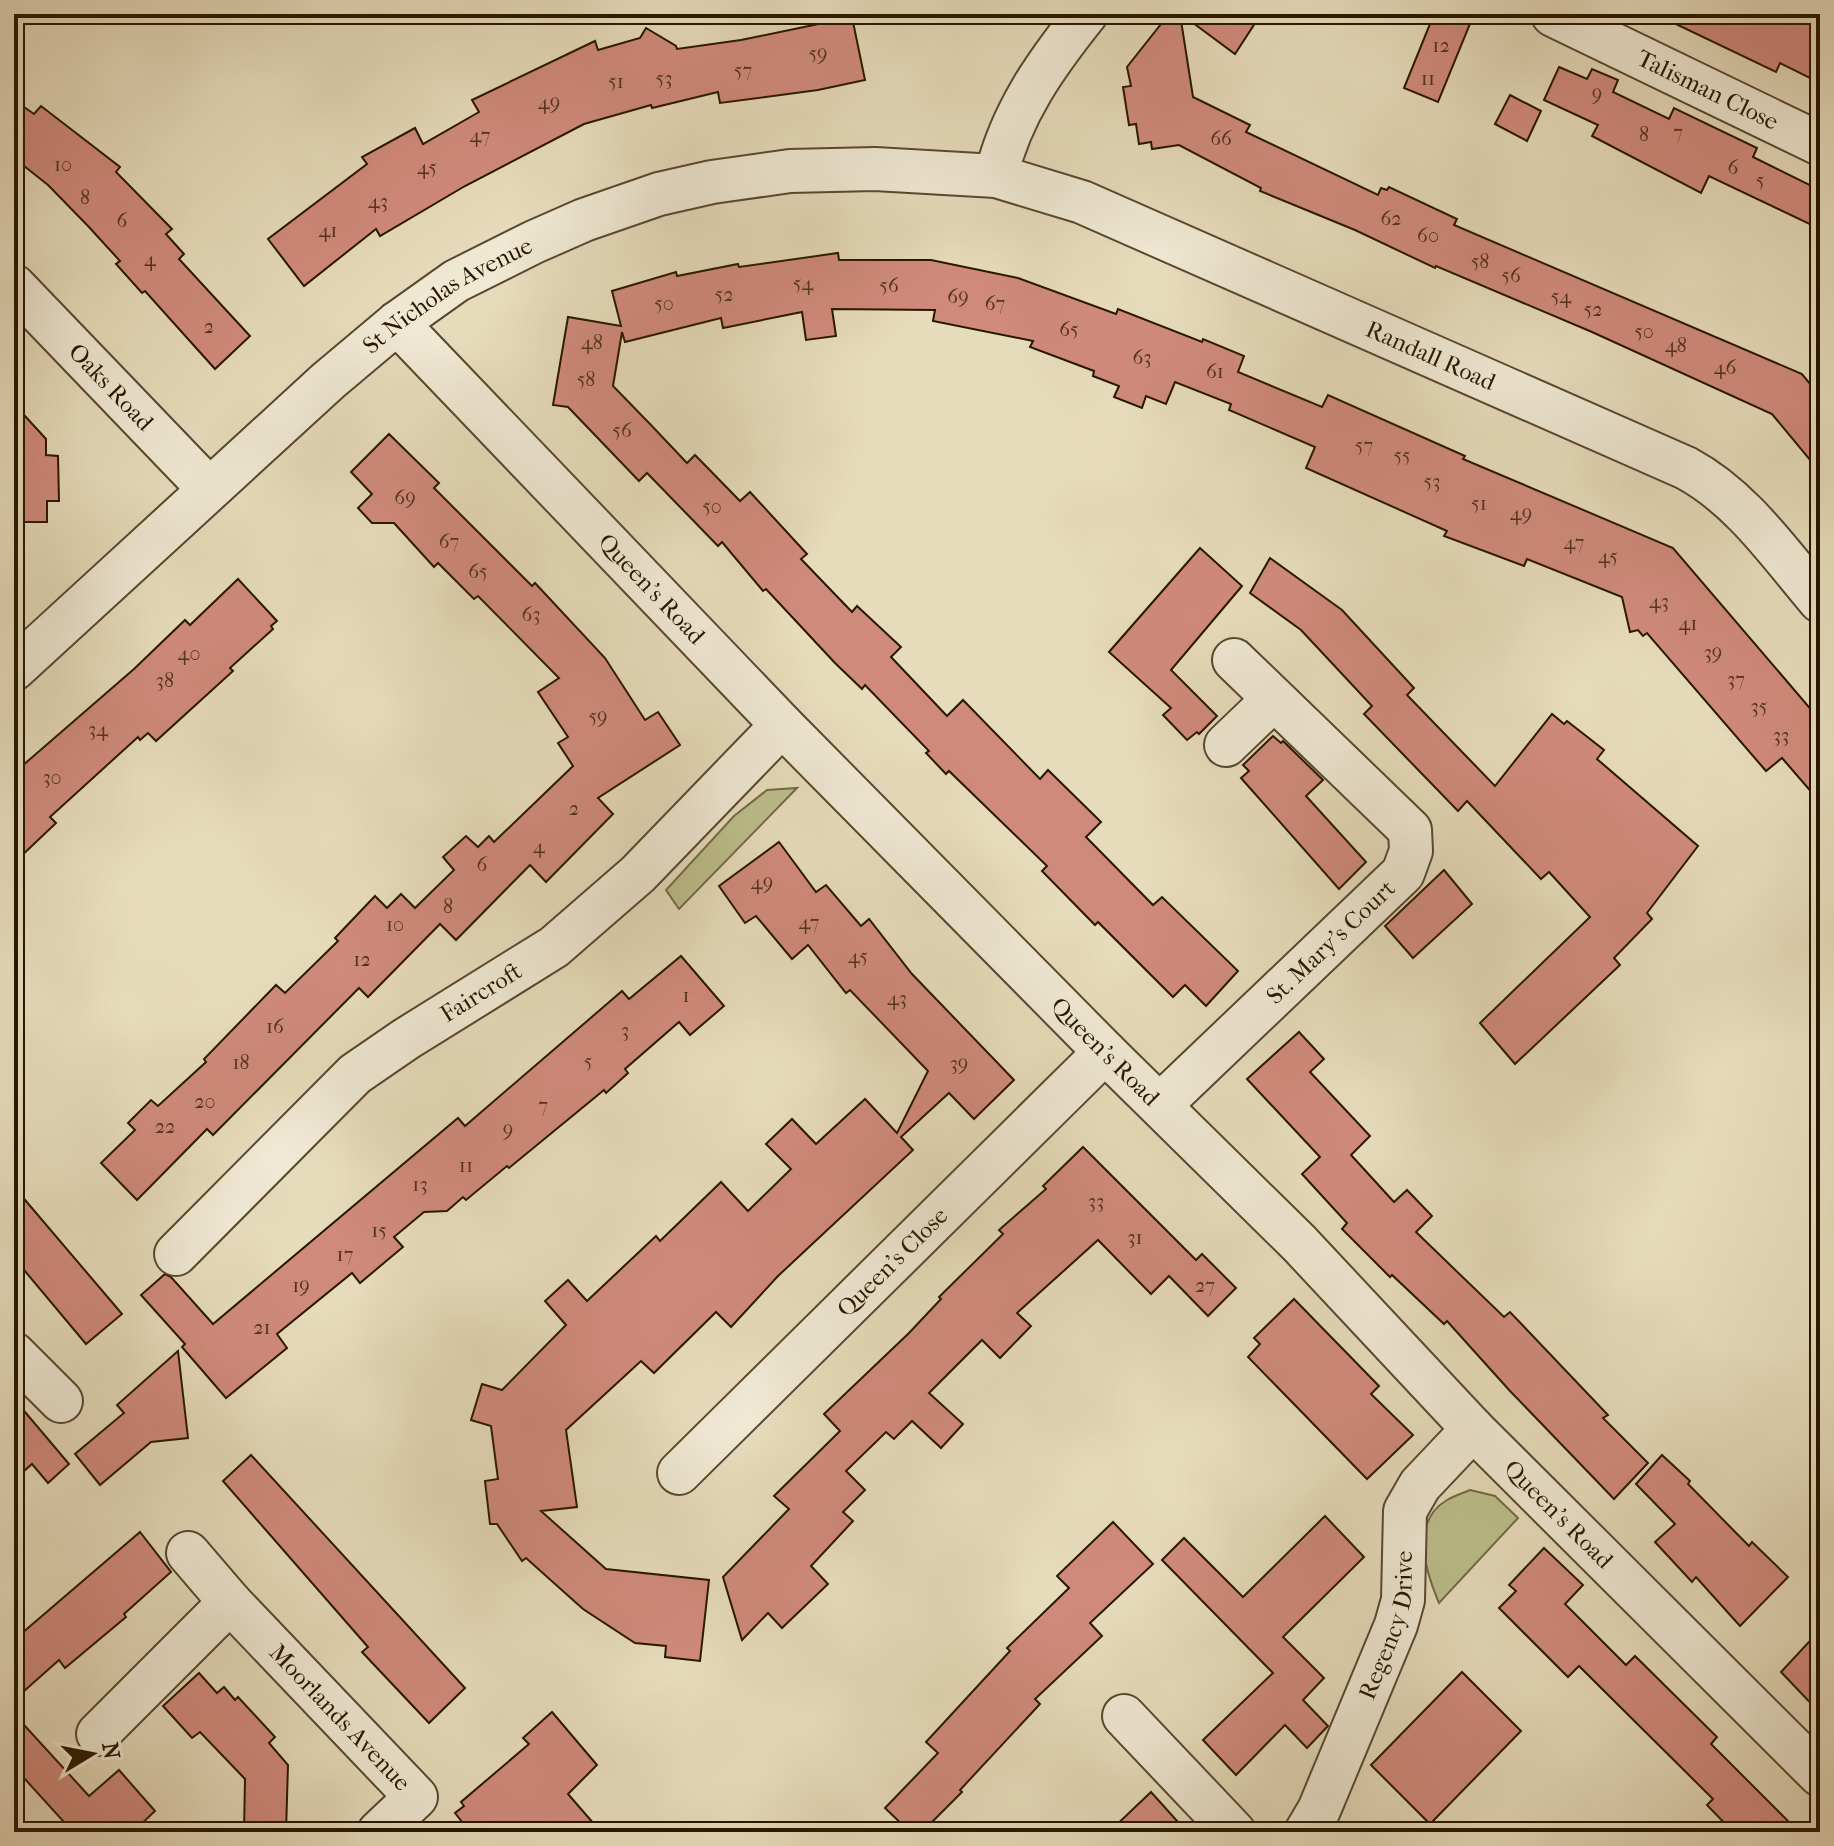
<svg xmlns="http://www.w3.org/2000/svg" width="1834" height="1846" font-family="'IM FELL French Canon',serif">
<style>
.green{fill:#bcbe8b;stroke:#726a46;stroke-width:2}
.building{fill:#d08a7c;stroke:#281600;stroke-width:2}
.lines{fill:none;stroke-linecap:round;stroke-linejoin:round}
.minor-casing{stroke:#58472f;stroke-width:46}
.minor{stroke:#efe8d3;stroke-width:42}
.labels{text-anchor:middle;stroke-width:6;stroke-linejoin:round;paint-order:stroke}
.number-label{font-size:20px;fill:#52331f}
.street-label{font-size:24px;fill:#281600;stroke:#efe8d3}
</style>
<rect width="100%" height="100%" fill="#e6dbbb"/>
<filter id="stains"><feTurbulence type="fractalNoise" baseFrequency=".0025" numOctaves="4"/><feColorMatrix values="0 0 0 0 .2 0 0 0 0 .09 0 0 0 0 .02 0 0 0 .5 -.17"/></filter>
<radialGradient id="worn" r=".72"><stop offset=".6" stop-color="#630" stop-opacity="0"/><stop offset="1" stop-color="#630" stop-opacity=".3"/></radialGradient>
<g class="green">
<path d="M797,788L679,909L666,890L734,816L767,790Z"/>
<path d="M1470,1490L1495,1496L1518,1518L1439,1603C1425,1570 1410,1522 1447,1500C1454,1496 1463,1493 1470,1490Z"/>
</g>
<g class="building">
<path d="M1169,14H1180L1193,97L1250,125L1246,132L1378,195L1381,188L1387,190L1389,187L1457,219L1454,225L1802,374L1820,396V472L1772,414L1592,332L1436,266L1435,268L1355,230L1260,191L1261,188L1179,145L1152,149L1151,142L1139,144L1136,124L1129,125L1123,87L1131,86L1127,67Z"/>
<path d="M1181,14H1261L1235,54Z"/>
<path d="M1434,14H1474L1438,102L1404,88Z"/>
<path d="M1655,14H1820V83L1780,63L1776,72Z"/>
<path d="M852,17L865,80L818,90L720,103L718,92L652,108L651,105L584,124L465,186L380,236L376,229L304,286L268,239L367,164L362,157L415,128L423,144L479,112L472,100L595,41L598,50L640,38L646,28L676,46L677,49L741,40Z"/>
<path d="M1559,67L1587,79L1592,69L1618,80L1613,92L1669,119L1674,108L1757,148L1753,157L1820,190V229L1709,176L1701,193L1592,136L1598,125L1544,100Z"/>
<path d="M1510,95L1541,111L1527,141L1495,124Z"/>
<path d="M14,100L34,114L41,106L120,167L116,172L172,229L166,234L184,254L179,259L250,336L215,369L145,291L142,293L116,264L120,261L88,226L48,185L14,158Z"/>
<path d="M838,253L839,260H931L1018,278L1116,314L1118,309L1202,342L1203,339L1244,356L1238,372L1322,407L1328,395L1465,456L1463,459L1673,548L1820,720V802L1782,758L1766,771L1647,633L1643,636L1638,630L1630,632L1622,597L1527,559L1524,566L1444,536L1447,531L1306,468L1315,447L1229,410L1231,404L1175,382L1166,404L1146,396L1142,408L1114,397L1119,386L1093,376L1094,371L1030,347L1033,341L933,321L935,310L832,309L836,336L806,340L802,312L723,328L721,318L625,342L622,332L613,386L651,425L687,463L695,455L740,501L750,492L807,554L801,559L852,612L857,606L901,647L891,657L947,716L963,700L1040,779L1048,770L1101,822L1086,837L1153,905L1162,897L1238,971L1206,1006L1185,985L1173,997L1098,922L1095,925L1042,871L1047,866L949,771L946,774L926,753L929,751L865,685L862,689L835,663L766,589L763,591L722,542L718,546L647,473L639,481L568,407L553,405L568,317L621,326L612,291L676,272L677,276L738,264L739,267Z"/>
<path d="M14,404L46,439V455L58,456L59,501H47V522H14Z"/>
<path d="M389,434L439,483L434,488L532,586L535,583L605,658L645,720L658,712L680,745L598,798L613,814L546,882L530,865L456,940L440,924L368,997L359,988L213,1135L207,1129L137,1200L101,1163L135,1130L128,1123L151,1100L158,1106L206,1062L204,1059L276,985L285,993L338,941L335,938L375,896L387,908L401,894L415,908L454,870L443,857L466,836L478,847L489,836L494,842L573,766L558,743L568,737L538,692L559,678L478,596L474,599L438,563L434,567L394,523H372L358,508L372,494L351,472Z"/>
<path d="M1200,548L1242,586L1171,670L1217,716L1199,734L1197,732L1187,740L1163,715L1171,708L1109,652Z"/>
<path d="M1270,558L1342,610L1414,688L1407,695L1495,786L1552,714L1564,724L1567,721L1604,750L1597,759L1698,846L1647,913L1652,919L1614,958L1620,965L1515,1064L1480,1023L1590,917L1549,872L1541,879L1467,801L1458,811L1364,714L1372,706L1301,630L1250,593Z"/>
<path d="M238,579L277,621L271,626L273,629L230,668L233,671L156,741L148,733L140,740L138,737L50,817L56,823L14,863V773L134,669L185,620L190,625Z"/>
<path d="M1273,736L1281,743L1283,741L1323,780L1306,796L1366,862L1339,889L1241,778L1249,771L1243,765Z"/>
<path d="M779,842L816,892L826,885L861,926L869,919L912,974L1014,1080L974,1119L949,1093L901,1137L913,1150L778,1276L731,1327L716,1312L654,1373L641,1361L566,1430L577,1507L541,1511L606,1569L709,1580L700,1661L665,1657L666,1646L635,1643L583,1609L526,1558L522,1561L497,1524H490L485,1481L498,1479L491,1426L471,1420L482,1384L502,1390L566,1325L545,1301L568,1280L587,1301L656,1236L660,1241L721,1182L748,1211L791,1169L766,1144L792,1119L816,1144L865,1099L897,1133L928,1071L850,990L846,993L808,945L792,959L756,916L745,923L719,886Z"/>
<path d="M1444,870L1472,904L1413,958L1385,926Z"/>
<path d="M681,956L724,1006L690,1035L679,1022L625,1069L628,1073L606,1093L604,1090L509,1168L507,1166L466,1200L463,1197L447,1211L424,1212L394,1237L403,1247L360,1283L352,1273L277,1334L287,1348L226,1398L182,1347L185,1344L141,1295L165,1274L171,1277L213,1324L458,1118L465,1126L622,991L629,999Z"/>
<path d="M1299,1032L1324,1059L1310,1072L1370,1136L1351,1155L1394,1202L1407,1190L1432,1216L1416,1232L1504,1317L1510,1312L1608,1415L1603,1418L1648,1463L1614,1499L1510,1391L1447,1321L1444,1324L1392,1275L1390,1277L1342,1229L1347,1223L1302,1174L1320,1157L1247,1079Z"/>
<path d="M1083,1147L1196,1260L1202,1254L1236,1288L1208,1316L1169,1276L1151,1294L1098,1240L1017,1313L1031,1326L1000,1358L982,1340L929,1393L963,1424L941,1448L912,1421L894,1439L886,1432L846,1471L865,1490L843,1512L853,1521L811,1566L828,1584L782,1628L768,1613L742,1640L723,1577L789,1509L774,1496L840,1431L824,1414L909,1333L941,1299L939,1297L1003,1234L999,1230L1046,1189L1043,1186Z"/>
<path d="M14,1187L122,1314L86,1344L14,1258Z"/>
<path d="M1294,1299L1379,1386L1371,1394L1413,1435L1367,1479L1248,1357L1260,1344L1254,1338Z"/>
<path d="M178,1351L188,1438L151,1442L100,1485L75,1454L124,1413L117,1405Z"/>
<path d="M14,1399L69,1464L48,1483L32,1464L14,1480Z"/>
<path d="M251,1455L465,1688L429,1723L362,1652L368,1647L223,1481Z"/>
<path d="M1662,1455L1690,1481L1688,1484L1749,1546L1752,1542L1788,1577L1740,1626L1696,1577L1692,1582L1655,1542L1675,1524L1636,1484Z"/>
<path d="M1325,1516L1364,1557L1283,1637L1324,1678L1303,1700L1328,1726L1307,1748L1285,1725L1236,1775L1203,1740L1273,1673L1162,1560L1184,1538L1243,1597Z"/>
<path d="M1113,1522L1153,1564L1090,1623L1102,1636L1035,1699L1040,1704L960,1790L962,1792L922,1832H910L885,1808L938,1753L926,1742L1010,1651L1007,1648L1069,1588L1057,1576Z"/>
<path d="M140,1532L171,1572L124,1614L126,1617L65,1668L59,1660L14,1700V1640Z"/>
<path d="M1544,1548L1583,1585L1565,1604L1626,1665L1635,1656L1717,1737L1711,1744L1799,1832H1733L1707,1805L1713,1799L1579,1666L1568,1677L1499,1608L1516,1591L1509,1585Z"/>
<path d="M1820,1630V1713L1781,1672Z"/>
<path d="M1462,1672L1521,1731L1430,1824L1371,1765Z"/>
<path d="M199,1673L217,1693L224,1687L235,1700L238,1697L275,1737L269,1743L288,1765L286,1832H244L245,1779L200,1732L192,1738L163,1706Z"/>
<path d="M552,1712L597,1765L568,1794L601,1832H470L455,1813L464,1806L461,1802L529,1744L523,1738Z"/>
<path d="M14,1714L89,1796L119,1770L155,1811L133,1832H73L14,1767Z"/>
<path d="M1151,1792L1187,1832H1109Z"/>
</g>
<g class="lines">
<defs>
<g id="minor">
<path id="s1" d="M1553,15L1820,144"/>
<path d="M996,176C1011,113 1046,64 1086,14"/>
<path id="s2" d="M14,286L209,489"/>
<path id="s3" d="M397,323L782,725L1105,1052L1299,1243L1473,1429L1820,1775"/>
<path id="s4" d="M14,669L328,381L397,323L456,281L534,242L584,220L659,194L712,182L790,171L875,169L996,176L1082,202L1686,468C1742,498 1779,553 1820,601"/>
<path d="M1226,745L1273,700"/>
<path id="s5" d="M1160,1105L1403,873L1411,851L1410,830L1234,660"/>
<path id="s6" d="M176,1254L355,1074L406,1039L554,947L638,874L782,725"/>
<path d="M14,1354L61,1401"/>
<path id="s7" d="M679,1473L1105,1052"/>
<path id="s8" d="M188,1553L230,1602L416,1797L379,1832"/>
<path d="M1124,1716L1234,1832"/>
<path d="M98,1734L230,1602"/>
<path id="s9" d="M1306,1832L1319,1810L1396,1625L1403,1600L1405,1511L1420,1485L1473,1429"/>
</g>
</defs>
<use href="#minor" class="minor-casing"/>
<use href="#minor" class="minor"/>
</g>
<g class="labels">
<g class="number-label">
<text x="1441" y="52">12</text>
<text x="818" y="60">59</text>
<text x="743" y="77">57</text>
<text x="664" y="85">53</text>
<text x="1428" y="85">11</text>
<text x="616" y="88">51</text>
<text x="1597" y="100">9</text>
<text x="549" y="109">49</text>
<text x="1678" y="139">7</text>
<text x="1644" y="141">8</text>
<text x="480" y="142">47</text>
<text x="1221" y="145">66</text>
<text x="63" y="171">10</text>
<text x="427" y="174">45</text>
<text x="1733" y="174">6</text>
<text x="1760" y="187">5</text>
<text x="85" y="204">8</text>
<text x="378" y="208">43</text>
<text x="1391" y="225">62</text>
<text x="122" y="227">6</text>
<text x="328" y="237">41</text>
<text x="1428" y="242">60</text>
<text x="150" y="266">4</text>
<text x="1480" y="268">58</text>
<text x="1511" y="282">56</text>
<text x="803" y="290">54</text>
<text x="889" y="292">56</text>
<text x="724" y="301">52</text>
<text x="958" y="303">69</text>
<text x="1561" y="303">54</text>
<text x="664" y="310">50</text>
<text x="995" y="310">67</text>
<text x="1593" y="316">52</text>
<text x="209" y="333">2</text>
<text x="1069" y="336">65</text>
<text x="1644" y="338">50</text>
<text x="592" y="349">48</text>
<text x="1676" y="352">48</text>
<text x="1142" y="364">63</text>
<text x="1725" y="374">46</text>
<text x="1215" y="378">61</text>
<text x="586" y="386">58</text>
<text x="622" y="437">56</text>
<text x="1364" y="452">57</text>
<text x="1402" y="462">55</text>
<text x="1432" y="488">53</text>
<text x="405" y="504">69</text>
<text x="1479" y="510">51</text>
<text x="712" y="513">50</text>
<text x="1521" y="520">49</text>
<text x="449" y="548">67</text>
<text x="1574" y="549">47</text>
<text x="1608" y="563">45</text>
<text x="478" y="578">65</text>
<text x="1659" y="608">43</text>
<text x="531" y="621">63</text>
<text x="1688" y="630">41</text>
<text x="1713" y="659">39</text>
<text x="189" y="660">40</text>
<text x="1736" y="686">37</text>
<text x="165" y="687">38</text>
<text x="1759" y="713">35</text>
<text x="598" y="723">59</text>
<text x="98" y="736">34</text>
<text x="1781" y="742">33</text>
<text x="52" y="784">30</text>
<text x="574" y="815">2</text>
<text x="539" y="853">4</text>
<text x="482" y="871">6</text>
<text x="762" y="889">49</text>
<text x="448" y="913">8</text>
<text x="809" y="929">47</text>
<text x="395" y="931">10</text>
<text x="858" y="963">45</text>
<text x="362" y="966">12</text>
<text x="686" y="1002">1</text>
<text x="897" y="1005">43</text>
<text x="275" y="1033">16</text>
<text x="625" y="1037">3</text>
<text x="588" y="1068">5</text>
<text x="241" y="1069">18</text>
<text x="959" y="1070">39</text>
<text x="205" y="1108">20</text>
<text x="543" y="1112">7</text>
<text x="165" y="1133">22</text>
<text x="508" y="1136">9</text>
<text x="466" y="1172">11</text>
<text x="420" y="1191">13</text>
<text x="1096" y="1208">33</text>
<text x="379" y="1237">15</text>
<text x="1135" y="1244">31</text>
<text x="345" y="1261">17</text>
<text x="301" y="1292">19</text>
<text x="1205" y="1292">27</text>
<text x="262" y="1334">21</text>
</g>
<g class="street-label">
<text dy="8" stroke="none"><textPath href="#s1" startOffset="172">Talisman Close</textPath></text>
<text dy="8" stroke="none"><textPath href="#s4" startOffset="574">St Nicholas Avenue</textPath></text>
<text dy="8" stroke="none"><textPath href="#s4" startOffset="1620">Randall Road</textPath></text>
<text dy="8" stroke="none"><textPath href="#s2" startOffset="140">Oaks Road</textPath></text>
<text dy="8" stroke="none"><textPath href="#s3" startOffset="368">Queen's Road</textPath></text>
<text dy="8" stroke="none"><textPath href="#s5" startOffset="236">St. Mary's Court</textPath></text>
<text dy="8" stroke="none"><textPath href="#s6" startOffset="404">Faircroft</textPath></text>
<text dy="8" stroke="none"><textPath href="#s3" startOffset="1016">Queen's Road</textPath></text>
<text dy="8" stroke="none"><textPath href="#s7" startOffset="300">Queen's Close</textPath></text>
<text dy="8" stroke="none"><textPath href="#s3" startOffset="1664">Queen's Road</textPath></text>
<text dy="8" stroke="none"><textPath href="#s9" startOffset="224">Regency Drive</textPath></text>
<text dy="8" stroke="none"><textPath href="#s8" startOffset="224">Moorlands Avenue</textPath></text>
</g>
</g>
<rect width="1834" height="1846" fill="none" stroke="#e6dbbb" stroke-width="48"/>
<rect x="16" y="16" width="1802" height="1814" fill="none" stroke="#281600" stroke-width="4"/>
<rect x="24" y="24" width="1786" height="1798" fill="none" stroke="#281600" stroke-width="2"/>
<g transform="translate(92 1754) rotate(80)" stroke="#efe8d3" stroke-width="6" paint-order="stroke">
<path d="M0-6L14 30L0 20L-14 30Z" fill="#281600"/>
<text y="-12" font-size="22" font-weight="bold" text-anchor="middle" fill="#281600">N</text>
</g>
<rect width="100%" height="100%" filter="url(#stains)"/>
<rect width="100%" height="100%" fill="url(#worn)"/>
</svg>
